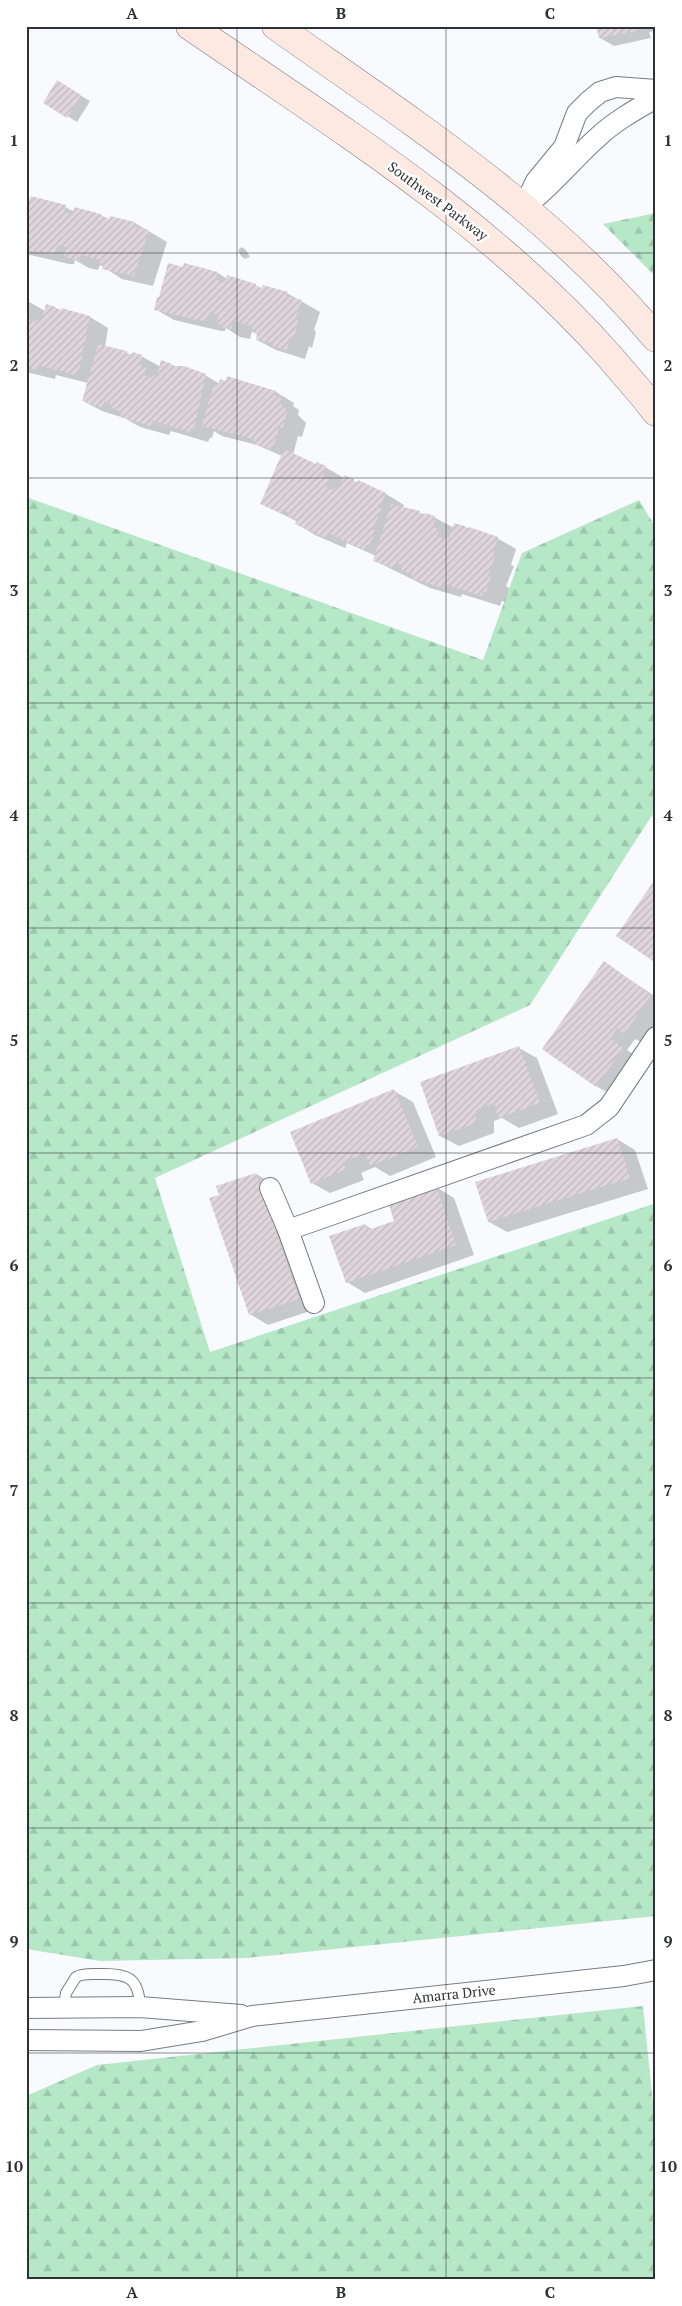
<svg xmlns="http://www.w3.org/2000/svg" width="682" height="2306" font-family="'PT Serif',serif">
<style>
.forest{fill:url(#forest-firs)}
.shadow{fill:#0003}
.building{fill:url(#building-hatch)}
.lines{fill:none;stroke-linecap:round;stroke-linejoin:round}
.service-casing{stroke:#777b83;stroke-width:12}
.minor-casing{stroke:#777b83;stroke-width:22}
.secondary-casing{stroke:#777b83;stroke-width:29}
.service{stroke:#fff;stroke-width:10}
.minor{stroke:#fff;stroke-width:20}
.secondary{stroke:#fceae2;stroke-width:28}
.grid{fill:none;stroke:#2f3135;stroke-width:1;stroke-opacity:0.55}
.labels{text-anchor:middle;stroke-width:5;stroke-linejoin:round;paint-order:stroke}
.street-label{font-size:14px;fill:#2f3135;stroke:#fff}
.neatline{fill:none;stroke:#2f3135;stroke-width:2}
.grid-label{font-size:16px;text-anchor:middle;font-weight:bold;fill:#2f3135}
</style>
<defs>
<pattern id="forest-firs" width="22" height="20" patternUnits="userSpaceOnUse" patternTransform="scale(1.25)"><rect width="22" height="20" fill="#b6e8c8"/><path d="M5 1l3.5 6h-7zM16 11l3.5 6h-7z" fill="#9dc7ac"/></pattern>
<pattern id="building-hatch" width="6" height="6" patternUnits="userSpaceOnUse" patternTransform="scale(1.25)"><rect width="6" height="6" fill="#dfd6db"/><path d="M-1 1l2-2M0 6l6-6M5 7l2-2" fill="none" stroke="#c0b8bd"/></pattern>
</defs>
<rect width="100%" height="100%" fill="#f8fafe"/>
<g class="forest">
<path d="M656,213V277L603,224Z"/>
<path d="M26,497L483,660L522,553L639,500L656,528V809L530,1005L155,1178L210,1352L656,1203V1916L246,1958L100,1961L26,1949Z"/>
<path d="M643,2006L656,2133V2280H26V2096L97,2065Z"/>
</g>
<g class="shadow">
<path d="M598,26H656V31L649,32L651,38L614,46L600,38Z"/>
<path d="M58,82L90,101L77,122L45,102Z"/>
<path d="M26,201L65,207L75,212L101,215L109,220L135,223L167,242L153,286L122,279L100,265L98,270L89,268L75,260L74,264H69L26,254Z"/>
<path d="M242,247L246,250L250,257L245,259L241,256L238,250Z"/>
<path d="M185,265L218,273L227,279L228,276L255,285L263,290L287,293L320,312L314,330L316,332L312,348L309,346L305,359L276,350L257,340L258,335L252,331L250,339L240,337L226,328L225,331H221L174,320L155,309Z"/>
<path d="M26,300L45,311L56,308L62,311L90,317L108,328L105,347L133,355L141,356L161,367L162,362L205,375L220,384L227,382L228,377L276,392L294,403L293,406L299,410L298,415L306,423L302,437L298,436L293,455L317,466L325,467L344,478L386,494L404,505L403,508L434,517L454,528L465,527L497,538L516,549L511,565L514,566L506,586L509,588L505,602L502,601L500,606L462,594L461,597L430,588L375,561L376,556L347,543L345,548L315,535L297,524L298,522L262,504L282,456L257,445L222,436L214,431L212,438H210L208,442L171,431L169,435L140,427L121,416V417L102,411L83,401L88,383L56,375L55,379L26,372Z"/>
<path d="M605,963L656,997V1025L643,1043L635,1039L627,1050L641,1059L615,1097L596,1086Z"/>
<path d="M519,1048L537,1058L558,1114L519,1128L502,1118L494,1121V1133L459,1146L440,1136L421,1083Z"/>
<path d="M394,1091L413,1102L436,1157L390,1176L375,1167L361,1173L364,1180L330,1193L312,1183Z"/>
<path d="M617,1139L635,1150L648,1189L507,1232L489,1222Z"/>
<path d="M256,1174L275,1185L316,1309L268,1325L250,1314L220,1196Z"/>
<path d="M436,1187L454,1198L474,1255L365,1293L347,1282L365,1225L374,1230L396,1222Z"/>
</g>
<g class="building">
<path d="M596,26H636L637,31L599,38Z"/>
<path d="M57,80L81,95L67,118L43,103Z"/>
<path d="M31,196L66,205L64,212L73,215L74,207L101,214V216L110,219V216L135,222L134,226L149,230L134,276L102,269L104,264L100,263V260L81,255L80,261L69,258L64,255L66,247L58,245L55,254L26,250V200H29Z"/>
<path d="M168,263L183,267L184,263L218,272L216,280L225,282L227,275L256,284L255,286L262,288L263,285L288,292L286,296L302,300L295,319L298,320L294,338L290,337L287,350L272,346L273,343L256,340L257,334L252,332L253,326L233,321L231,329L220,327L221,325L216,323L219,315L209,313L207,321H202L154,310L157,297H159Z"/>
<path d="M46,304L56,307L55,309L61,310V308L90,316L86,332L88,333L81,354L83,355L79,370H77L76,375L38,365L37,370L26,367V312L31,313L29,320L36,322L37,319L42,320Z"/>
<path d="M98,344L127,351V353L131,355L133,352L142,355L140,366L146,368L144,375L152,378L153,375L157,376L161,360L172,364L171,366H184L206,374L194,429L191,428L190,432L152,421L151,426L120,417L122,412L110,407L111,404L104,402L102,408L82,401Z"/>
<path d="M227,376L276,391L275,396L281,398L279,404L284,406L287,412L283,428L279,427L274,446L272,445L271,449L253,444L254,439L202,426L213,387L218,385L220,379L226,381Z"/>
<path d="M284,449L316,464L317,462L326,466L323,477L329,479L326,487L333,490L335,487L338,489L344,475L354,479V481L358,482V480L386,493L379,508L382,509L372,529L376,531L369,546L366,545L364,550L328,533L326,538L295,524L297,520L287,515L288,512L282,509L280,513L260,504Z"/>
<path d="M391,504L420,511L419,513L425,515V513L435,516L433,527L439,529L437,537L449,538L454,523L465,526V528L468,529L469,527L498,537L493,553L496,554L488,575L491,576L486,592H483L482,596L444,584L443,588L411,578L412,574L401,570L403,566L396,563L394,568L373,561Z"/>
<path d="M656,878V963L616,936Z"/>
<path d="M604,961L651,995L624,1034L617,1028L610,1038L623,1048L596,1087L542,1049Z"/>
<path d="M519,1046L540,1103L499,1118L494,1103L476,1110V1123L439,1136L420,1082Z"/>
<path d="M394,1089L418,1147L370,1166L365,1153L343,1162L346,1169L311,1184L290,1132Z"/>
<path d="M617,1138L630,1178L488,1222L475,1182Z"/>
<path d="M256,1173L299,1299L249,1315L209,1198L219,1195L216,1186Z"/>
<path d="M436,1186L456,1245L346,1283L329,1236L365,1224L368,1230L394,1221L388,1202Z"/>
</g>
<g class="lines">
<defs>
<path id="service" d="M64,2007L66,1993L76,1977C83,1973 91,1974 99,1974C127,1973 139,1977 140,2007"/>
<g id="minor">
<path d="M528,204C554,184 573,159 598,137C615,121 635,110 656,98"/>
<path d="M524,206L536,181L564,147L577,113L588,102L600,92L616,87L656,90"/>
<path d="M270,1188L288,1230"/>
<path d="M314,1303L288,1230L586,1125L609,1107L656,1037"/>
<path d="M26,2008L140,2007L241,2015"/>
<path d="M26,2040L141,2041L202,2031L252,2016L624,1976L656,1970"/>
</g>
<g id="secondary">
<path d="M190,26C337,127 491,222 610,357C625,375 642,393 656,412"/>
<path d="M276,26C412,122 548,209 656,338"/>
</g>
</defs>
<use href="#service" class="service-casing"/>
<use href="#minor" class="minor-casing"/>
<use href="#secondary" class="secondary-casing"/>
<use href="#service" class="service"/>
<use href="#minor" class="minor"/>
<use href="#secondary" class="secondary"/>
</g>
<path class="grid" d="M237,26V2280M446,26V2280M26,253H656M26,478H656M26,703H656M26,928H656M26,1153H656M26,1378H656M26,1603H656M26,1828H656M26,2053H656"/>
<g class="labels">
<g class="street-label">
<text transform="translate(438 201) rotate(37)" y="5">Southwest Parkway</text>
<text transform="translate(454 1994) rotate(-6)" y="5">Amarra Drive</text>
</g>
</g>
<rect width="682" height="2306" fill="none" stroke="#ffffff" stroke-width="55"/>
<rect x="28" y="28" width="626" height="2250" class="neatline"/>
<g class="grid-label">
<text x="132" y="19">A</text>
<text x="341" y="19">B</text>
<text x="550" y="19">C</text>
<text x="14" y="146">1</text>
<text x="668" y="146">1</text>
<text x="14" y="371">2</text>
<text x="668" y="371">2</text>
<text x="14" y="596">3</text>
<text x="668" y="596">3</text>
<text x="14" y="821">4</text>
<text x="668" y="821">4</text>
<text x="14" y="1046">5</text>
<text x="668" y="1046">5</text>
<text x="14" y="1271">6</text>
<text x="668" y="1271">6</text>
<text x="14" y="1496">7</text>
<text x="668" y="1496">7</text>
<text x="14" y="1721">8</text>
<text x="668" y="1721">8</text>
<text x="14" y="1947">9</text>
<text x="668" y="1947">9</text>
<text x="14" y="2172">10</text>
<text x="668" y="2172">10</text>
<text x="132" y="2298">A</text>
<text x="341" y="2298">B</text>
<text x="550" y="2298">C</text>
</g>
</svg>
